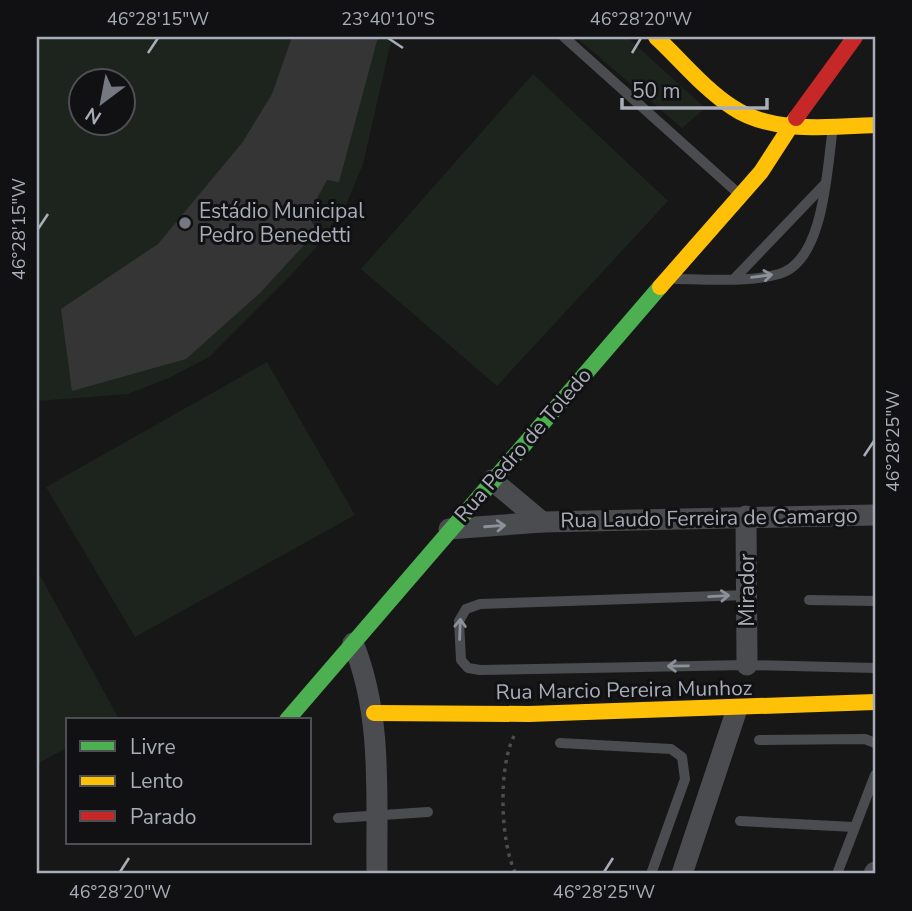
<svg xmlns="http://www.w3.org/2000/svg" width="912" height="911" font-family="'Nunito Sans',sans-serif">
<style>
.green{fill:#1d241e;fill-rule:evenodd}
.building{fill:#353536}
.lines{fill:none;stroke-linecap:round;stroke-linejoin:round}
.path{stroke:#4d4e52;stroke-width:3.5;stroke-dasharray:3.5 5;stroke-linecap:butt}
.lane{stroke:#4b4c50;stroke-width:10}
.street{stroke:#4b4c50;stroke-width:21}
.fast{stroke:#4caf50;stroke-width:16}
.slow{stroke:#ffc107;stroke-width:16}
.jam{stroke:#c62828;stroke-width:16}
.oneway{stroke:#8c9099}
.ticks{fill:none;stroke:#a8adb8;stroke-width:2.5}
.poi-dot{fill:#757880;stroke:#111113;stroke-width:2.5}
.labels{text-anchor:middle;stroke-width:6;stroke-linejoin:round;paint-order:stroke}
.poi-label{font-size:21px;fill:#a8adb8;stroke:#111113;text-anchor:start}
.street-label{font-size:21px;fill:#a8adb8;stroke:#111113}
.neatline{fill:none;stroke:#a8adb8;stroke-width:2.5}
.ticks-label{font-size:18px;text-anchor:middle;fill:#a8adb8}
</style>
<rect width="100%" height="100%" fill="#171717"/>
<g class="green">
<path d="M37,37H392L363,164L346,205L321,242L291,275L209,357L171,377L128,394L37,401ZM80,80H122V122H80Z"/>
<path d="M576,37H627L705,108L682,128Z"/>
<path d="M533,74L668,201L497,386L361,269Z"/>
<path d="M267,362L355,515L135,637L46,487Z"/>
<path d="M37,570L119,719L68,720V747L37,764Z"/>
</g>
<path class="building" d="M292,37H378L339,182L327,180L308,215L317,231L260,293L186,359L72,391L61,309L158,244L242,143L272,94Z"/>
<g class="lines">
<path class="path" d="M514,736C498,767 500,844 516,874"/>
<g class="lane">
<path d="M564,37L739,194"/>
<path d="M735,278L824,185"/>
<path d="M676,279C709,279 747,283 779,274C825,261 827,166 833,127"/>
<path d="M747,595L480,604L466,609L459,621L461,660L468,668L480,670L747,665L875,668"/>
<path d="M809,600L875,601"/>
<path d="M759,740L865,739L875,743"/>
<path d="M560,743L671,749L682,757L685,779L651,874"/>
<path d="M338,818L428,812"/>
<path d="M740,821L854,827"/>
<path d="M837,874L875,775"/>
</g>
<g class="street">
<path d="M492,480L542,522"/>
<path d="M746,516L747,665"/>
<path d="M449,529L542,522L875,515"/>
<path d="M353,643C383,716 376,796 377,874"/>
<path d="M682,874L737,709"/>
<path d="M874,874L875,872"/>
</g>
<path class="fast" d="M287,720L660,287"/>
<g class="slow">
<path d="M656,37C680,59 704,89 732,107C772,134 830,127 875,125"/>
<path d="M660,287L761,172L796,118"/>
<path d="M374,713L529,714L875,702"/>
</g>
<path class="jam" d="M796,118L855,37"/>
</g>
<defs><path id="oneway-shaft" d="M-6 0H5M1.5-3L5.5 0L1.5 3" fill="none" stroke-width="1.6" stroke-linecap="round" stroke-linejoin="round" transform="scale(1.75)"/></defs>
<g class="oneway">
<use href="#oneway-shaft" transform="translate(762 276) rotate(-8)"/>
<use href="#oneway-shaft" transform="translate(495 526) rotate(-4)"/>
<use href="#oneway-shaft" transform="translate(719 596) rotate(-3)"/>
<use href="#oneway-shaft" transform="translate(460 629) rotate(-88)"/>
<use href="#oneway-shaft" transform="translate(678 666) rotate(179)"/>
</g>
<path class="ticks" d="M388,38L403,48M148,53L158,38M632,53L641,38M38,229L48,214M864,456L874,441M120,872L129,858M604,872L613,858"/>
<circle class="poi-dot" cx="185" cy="223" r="7"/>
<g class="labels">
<g class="poi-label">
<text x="199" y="218">Estádio Municipal<tspan x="199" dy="24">Pedro Benedetti</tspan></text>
</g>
<g class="street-label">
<text transform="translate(523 445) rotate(-49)" y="7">Rua Pedro de Toledo</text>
<text transform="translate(709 518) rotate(-1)" y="7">Rua Laudo Ferreira de Camargo</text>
<text transform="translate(747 590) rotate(-90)" y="7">Mirador</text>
<text transform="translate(624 690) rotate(-1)" y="7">Rua Marcio Pereira Munhoz</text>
</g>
</g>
<rect width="912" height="911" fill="none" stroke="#111113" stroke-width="77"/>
<rect x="66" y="718" width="245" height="126" fill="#111113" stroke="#4d4f55" stroke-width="2"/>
<rect x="80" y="741" width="35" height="10" fill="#4caf50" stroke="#4d4f55" stroke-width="2"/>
<text x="130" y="754" font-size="21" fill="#a8adb8">Livre</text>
<rect x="80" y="776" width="35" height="10" fill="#ffc107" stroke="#4d4f55" stroke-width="2"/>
<text x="130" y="788" font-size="21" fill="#a8adb8">Lento</text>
<rect x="80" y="811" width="35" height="10" fill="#c62828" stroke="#4d4f55" stroke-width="2"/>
<text x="130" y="824" font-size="21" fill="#a8adb8">Parado</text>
<g transform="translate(102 102) rotate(212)"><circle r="33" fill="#111113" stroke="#4d4f55" stroke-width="2"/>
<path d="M0-5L12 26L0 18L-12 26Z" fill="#757880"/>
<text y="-10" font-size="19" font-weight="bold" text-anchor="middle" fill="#a8adb8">N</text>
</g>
<path d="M622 98v10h145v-10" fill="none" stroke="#a8adb8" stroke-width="3.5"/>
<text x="632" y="98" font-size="21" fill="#a8adb8" stroke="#111113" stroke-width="5" paint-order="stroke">50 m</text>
<rect x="38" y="38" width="836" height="834" class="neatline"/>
<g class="ticks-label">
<text x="158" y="25">46°28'15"W</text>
<text x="388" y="25">23°40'10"S</text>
<text x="641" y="25">46°28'20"W</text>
<text transform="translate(19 229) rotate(-90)" y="6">46°28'15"W</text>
<text transform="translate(893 441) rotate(-90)" y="6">46°28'25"W</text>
<text x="120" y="898">46°28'20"W</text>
<text x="604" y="898">46°28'25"W</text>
</g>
</svg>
